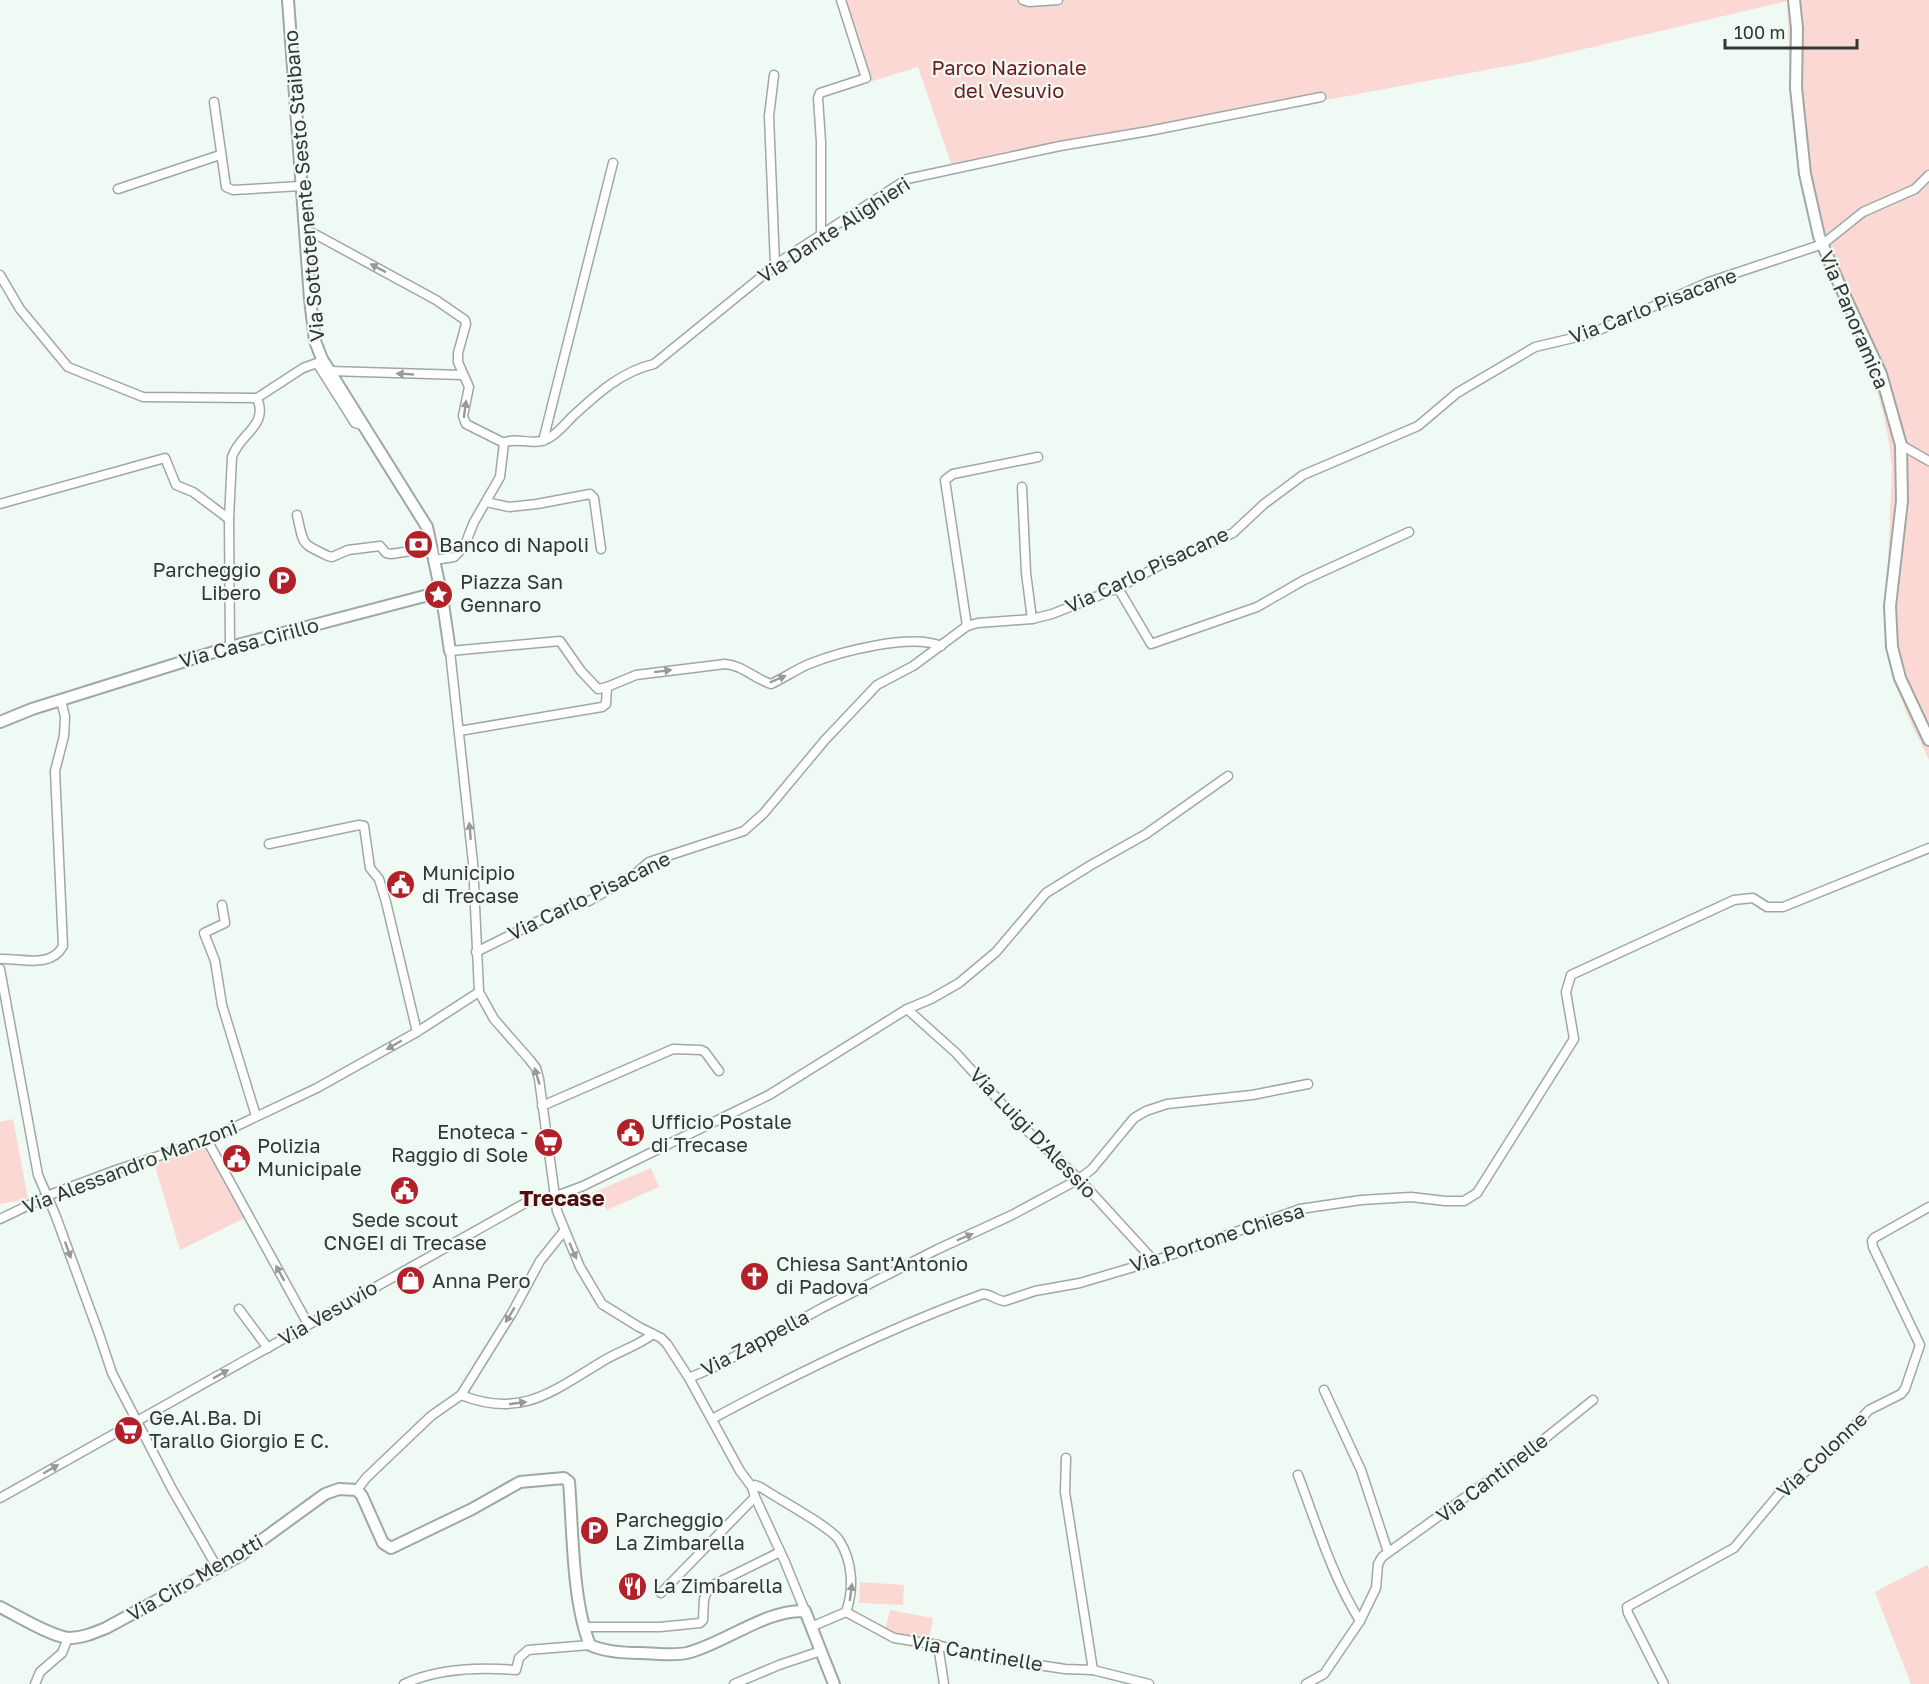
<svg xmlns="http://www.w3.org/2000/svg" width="1929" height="1684" font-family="'Golos Text',sans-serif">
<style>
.green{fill:#fcd8d5}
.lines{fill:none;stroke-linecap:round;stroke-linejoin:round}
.minor-casing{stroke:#9ea9a3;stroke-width:11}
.tertiary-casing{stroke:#9ea9a3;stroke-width:14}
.minor{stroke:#fff;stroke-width:8}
.tertiary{stroke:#fff;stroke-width:10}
.oneway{fill:#989a9a}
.labels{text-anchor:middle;stroke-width:4.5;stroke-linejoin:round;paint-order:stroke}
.park-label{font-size:20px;fill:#6d1a1c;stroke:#effaf4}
.street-label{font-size:20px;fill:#323634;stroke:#effaf4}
.poi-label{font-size:20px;fill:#323634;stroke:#effaf4;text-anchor:start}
.quarter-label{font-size:22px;font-weight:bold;fill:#510c0f;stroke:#effaf4}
</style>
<rect width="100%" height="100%" fill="#effaf4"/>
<g class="green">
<path d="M836,0H1929V760L1909,719L1892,677L1885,633L1892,468C1888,421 1874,375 1856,332C1838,289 1816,246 1805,200C1789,135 1790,67 1787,1L1529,62L1086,145L954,172L918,67L863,84Z"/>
<path d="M13,1119L28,1199L0,1204V1122Z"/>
<path d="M206,1145L245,1218L180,1250L154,1163Z"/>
<path d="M651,1168L659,1187L607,1210L602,1202L584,1209L580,1198Z"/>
<path d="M1927,1565L1929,1569V1684H1911L1875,1592Z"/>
<path d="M860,1582L904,1585L903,1605L859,1603Z"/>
<path d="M890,1610L933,1618L929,1640L885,1631Z"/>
</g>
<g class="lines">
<defs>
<g id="minor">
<path d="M1023,0L1029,2L1058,0"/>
<path d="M774,75L769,116L775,265"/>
<path d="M214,102L226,187L233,190L301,186"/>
<path d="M118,189L220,155"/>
<path d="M305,231L313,233L436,300L465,320L466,324L458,353V362L469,387L463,416L466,424L504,443"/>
<path d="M821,234V142L818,98L820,93L866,78L841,0"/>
<path d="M0,275L20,309L68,367L143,397L257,398L303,368L317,363L355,423L363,425"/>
<path d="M329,371L463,375"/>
<path d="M543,441L613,163"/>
<path d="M504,443C516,436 533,447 549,438C558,433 566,423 573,416C597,394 622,371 654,364L782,260L907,179L1060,146L1149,131L1321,97"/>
<path d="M1901,445L1929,461"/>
<path d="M1022,487L1026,573L1032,619"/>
<path d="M486,502L509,507L537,504L590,494L594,498L601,549"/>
<path d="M0,504L165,458L176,485L193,492L229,519"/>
<path d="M297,515C304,545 300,543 328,556L332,557L348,550L380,546L386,553L391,554L431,548"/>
<path d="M434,560L454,557L464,547L474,522L500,477L504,443"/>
<path d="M1118,588L1151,644L1257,607L1304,580L1409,532"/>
<path d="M967,626L945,480L953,474L1038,457"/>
<path d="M230,647L229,519L232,457C240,433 269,426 257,398"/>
<path d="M459,731L602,707L606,704L607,687"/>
<path d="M269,844L359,825L364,826L370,868L379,879L386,902L417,1032"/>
<path d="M222,905L225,923L204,933L215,961L222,1005L256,1116"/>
<path d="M476,952L573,904L589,901L634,875L649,862L744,831L764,813L825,740L877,685L913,666L967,626L978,623L1032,619L1052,614L1118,588L1164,563L1233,533L1264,504L1303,475L1418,426L1457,393L1535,347L1590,334L1709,282L1823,244L1863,212L1915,189L1929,175"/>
<path d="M0,959C20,958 51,969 63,946L55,771L64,736L65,717L61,700"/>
<path d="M0,969L38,1175L55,1214L99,1334L112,1373L172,1489L214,1562"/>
<path d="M907,1009L956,1053L1020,1124L1079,1179L1154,1261"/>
<path d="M542,1106L673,1049L701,1050L705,1052L719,1071"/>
<path d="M207,1140L308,1324"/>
<path d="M0,1219L52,1194L116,1170L207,1140L317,1088L417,1032L479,992"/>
<path d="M239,1309L268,1348"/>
<path d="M689,1378L719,1365L822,1308L938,1249L1012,1215L1079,1179L1092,1169L1134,1118L1146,1111L1167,1104L1252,1095L1308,1084"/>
<path d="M1324,1390L1361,1470L1388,1552"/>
<path d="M461,1395C521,1419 553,1391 603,1361C619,1351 638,1346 653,1334"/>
<path d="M712,1419C799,1372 889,1328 983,1294C992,1294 996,1301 1005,1301L1035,1291L1080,1283L1154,1261L1300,1209L1361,1200L1411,1197L1445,1201H1464L1477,1193L1574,1039L1566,992L1571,975L1734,900L1753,898L1767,907H1783L1929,848"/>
<path d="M1066,1458L1065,1492L1093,1670"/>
<path d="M1298,1475C1317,1525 1332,1576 1360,1621"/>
<path d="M752,1487L755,1485L762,1488C778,1499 831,1527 839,1540C853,1562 854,1589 846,1612L811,1627"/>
<path d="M357,1490L366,1478L431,1416L461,1395L512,1313L540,1261L564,1231"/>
<path d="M0,1498L527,1202L562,1194L583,1186L769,1095L907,1009L931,999L959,983L996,952L1046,893L1091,865L1146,834L1228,776"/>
<path d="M661,1593L755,1497"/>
<path d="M805,1611L785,1562L755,1497L752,1487L740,1471L689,1378L667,1344L661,1338L639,1327L602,1304L580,1267L557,1211L539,1079L536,1068L529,1059L494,1019L479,992L473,863L450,651L560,641L581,671L598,689L607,687L636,675L725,664C742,665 755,679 771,684C784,678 795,670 809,664C839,652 910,633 941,646"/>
<path d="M846,1612L894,1638L938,1645L972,1655L1065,1669L1093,1670L1149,1684"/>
<path d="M583,1627H660L700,1623L703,1620L704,1599L709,1587L780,1552"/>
<path d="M938,1645L944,1684"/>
<path d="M35,1684L40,1672L62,1653L68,1638"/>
<path d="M404,1684C438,1668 479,1667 516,1670L519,1658L528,1650L590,1645"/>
<path d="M734,1684L779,1665L821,1651"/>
<path d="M1306,1684L1324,1674L1360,1621L1376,1588L1378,1564L1382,1557L1528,1452L1593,1400"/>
<path d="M1664,1684L1628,1613L1627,1607L1734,1548L1779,1494L1838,1444L1869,1410L1901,1394L1905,1389L1920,1345L1873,1247L1872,1241L1874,1238L1929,1207"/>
</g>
<g id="tertiary">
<path d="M288,0L310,299L315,341L322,359L427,527L442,597L450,651"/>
<path d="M1794,0L1797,28L1796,88L1805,174L1819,236L1837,279L1881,374L1901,445L1902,501L1890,606L1892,647L1900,678L1929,740"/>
<path d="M0,722L32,709L230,647L440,592"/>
<path d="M0,1607C16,1615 52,1637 69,1638C82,1638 94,1633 106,1628L241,1555L325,1494L339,1489L357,1490L362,1496L383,1543L391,1548L472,1509L520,1482L564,1478L569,1482C573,1531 572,1601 590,1645C605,1652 623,1653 640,1653C655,1653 672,1656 687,1653C724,1644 766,1609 805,1611L834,1684"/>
</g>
</defs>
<use href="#minor" class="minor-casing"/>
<use href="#tertiary" class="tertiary-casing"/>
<use href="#minor" class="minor"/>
<use href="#tertiary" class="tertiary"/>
</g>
<defs><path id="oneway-solid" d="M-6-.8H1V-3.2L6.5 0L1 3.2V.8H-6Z" transform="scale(1.5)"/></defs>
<g class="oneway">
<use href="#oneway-solid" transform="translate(378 268) rotate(-153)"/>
<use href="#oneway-solid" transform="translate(405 374) rotate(-177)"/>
<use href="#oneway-solid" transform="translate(465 409) rotate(-82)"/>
<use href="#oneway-solid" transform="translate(663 671) rotate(-7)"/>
<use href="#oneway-solid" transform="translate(778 679) rotate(-23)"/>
<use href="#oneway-solid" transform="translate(470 831) rotate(-95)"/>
<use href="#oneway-solid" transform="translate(394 1045) rotate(150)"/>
<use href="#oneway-solid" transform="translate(537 1076) rotate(-107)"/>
<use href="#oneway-solid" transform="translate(965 1237) rotate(-23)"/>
<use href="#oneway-solid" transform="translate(68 1250) rotate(70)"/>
<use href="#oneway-solid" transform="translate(573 1251) rotate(66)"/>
<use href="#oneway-solid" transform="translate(280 1273) rotate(-119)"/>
<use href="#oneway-solid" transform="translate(510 1315) rotate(121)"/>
<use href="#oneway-solid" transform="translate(221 1374) rotate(-29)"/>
<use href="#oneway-solid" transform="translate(518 1403) rotate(-8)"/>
<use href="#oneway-solid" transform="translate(51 1469) rotate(-30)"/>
<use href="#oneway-solid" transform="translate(851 1592) rotate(-82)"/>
</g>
<defs>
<symbol id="bank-disc" viewBox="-11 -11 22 22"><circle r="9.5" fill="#b2212a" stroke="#effaf4"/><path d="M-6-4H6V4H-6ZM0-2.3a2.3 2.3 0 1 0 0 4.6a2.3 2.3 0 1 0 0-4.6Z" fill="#fff"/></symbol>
<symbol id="parking-disc" viewBox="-11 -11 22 22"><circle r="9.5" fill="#b2212a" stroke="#effaf4"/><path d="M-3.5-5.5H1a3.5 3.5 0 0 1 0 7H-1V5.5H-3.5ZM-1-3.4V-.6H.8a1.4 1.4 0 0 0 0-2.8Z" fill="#fff"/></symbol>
<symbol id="sight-disc" viewBox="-11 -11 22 22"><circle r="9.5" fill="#b2212a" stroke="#effaf4"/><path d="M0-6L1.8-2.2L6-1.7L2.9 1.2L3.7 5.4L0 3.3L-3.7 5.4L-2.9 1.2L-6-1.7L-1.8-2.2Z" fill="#fff"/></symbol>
<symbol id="civic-disc" viewBox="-11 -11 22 22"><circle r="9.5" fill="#b2212a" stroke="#effaf4"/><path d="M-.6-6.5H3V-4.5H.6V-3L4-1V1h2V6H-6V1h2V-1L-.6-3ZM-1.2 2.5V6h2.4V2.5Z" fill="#fff"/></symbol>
<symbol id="supermarket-disc" viewBox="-11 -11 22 22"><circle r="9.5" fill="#b2212a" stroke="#effaf4"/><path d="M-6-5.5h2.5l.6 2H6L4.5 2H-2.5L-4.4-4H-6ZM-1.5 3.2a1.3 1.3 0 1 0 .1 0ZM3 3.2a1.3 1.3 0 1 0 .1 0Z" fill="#fff"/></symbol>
<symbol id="church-disc" viewBox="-11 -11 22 22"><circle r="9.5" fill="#b2212a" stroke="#effaf4"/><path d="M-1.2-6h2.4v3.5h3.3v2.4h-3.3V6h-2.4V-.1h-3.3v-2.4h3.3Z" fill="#fff"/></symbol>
<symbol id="shop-disc" viewBox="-11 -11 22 22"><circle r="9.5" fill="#b2212a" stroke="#effaf4"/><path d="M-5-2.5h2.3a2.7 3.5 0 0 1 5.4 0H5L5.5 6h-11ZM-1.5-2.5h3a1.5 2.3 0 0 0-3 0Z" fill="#fff"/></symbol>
<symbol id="restaurant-disc" viewBox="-11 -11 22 22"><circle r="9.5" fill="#b2212a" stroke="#effaf4"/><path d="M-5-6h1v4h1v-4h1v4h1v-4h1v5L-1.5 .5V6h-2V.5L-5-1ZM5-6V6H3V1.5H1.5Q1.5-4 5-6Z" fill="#fff"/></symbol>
</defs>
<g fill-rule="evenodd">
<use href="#bank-disc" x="402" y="528" width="33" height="33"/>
<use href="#parking-disc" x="266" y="564" width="33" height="33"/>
<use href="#sight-disc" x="422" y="578" width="33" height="33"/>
<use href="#civic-disc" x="384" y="868" width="33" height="33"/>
<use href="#civic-disc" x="614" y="1116" width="33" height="33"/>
<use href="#supermarket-disc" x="532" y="1126" width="33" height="33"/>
<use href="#civic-disc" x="220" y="1142" width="33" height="33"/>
<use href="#civic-disc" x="388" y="1174" width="33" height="33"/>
<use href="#church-disc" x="738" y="1260" width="33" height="33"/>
<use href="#shop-disc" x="394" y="1264" width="33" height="33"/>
<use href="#supermarket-disc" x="112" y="1414" width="33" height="33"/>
<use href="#parking-disc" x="578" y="1514" width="33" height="33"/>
<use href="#restaurant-disc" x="616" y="1570" width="33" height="33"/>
</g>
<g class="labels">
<g class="park-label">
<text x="1009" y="75">Parco Nazionale<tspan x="1009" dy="23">del Vesuvio</tspan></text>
</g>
<g class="street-label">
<text transform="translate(304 186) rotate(-95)" y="7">Via Sottotenente Sesto Staibano</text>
<text transform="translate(834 230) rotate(-33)" y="7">Via Dante Alighieri</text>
<text transform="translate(1653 306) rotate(-21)" y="7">Via Carlo Pisacane</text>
<text transform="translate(1854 320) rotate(67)" y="7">Via Panoramica</text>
<text transform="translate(1147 570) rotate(-25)" y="7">Via Carlo Pisacane</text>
<text transform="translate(249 643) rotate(-15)" y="7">Via Casa Cirillo</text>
<text transform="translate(589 896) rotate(-26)" y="7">Via Carlo Pisacane</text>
<text transform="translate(1033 1133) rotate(46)" y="7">Via Luigi D'Alessio</text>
<text transform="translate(130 1167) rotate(-21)" y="7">Via Alessandro Manzoni</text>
<text transform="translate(1217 1238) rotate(-18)" y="7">Via Portone Chiesa</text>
<text transform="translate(328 1313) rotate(-30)" y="7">Via Vesuvio</text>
<text transform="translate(755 1343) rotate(-28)" y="7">Via Zappella</text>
<text transform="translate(1822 1455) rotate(-43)" y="7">Via Colonne</text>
<text transform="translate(1492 1478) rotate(-37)" y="7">Via Cantinelle</text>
<text transform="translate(195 1578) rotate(-30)" y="7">Via Ciro Menotti</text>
<text transform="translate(977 1653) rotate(10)" y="7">Via Cantinelle</text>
</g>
<g class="poi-label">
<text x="439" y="552">Banco di Napoli</text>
<text x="261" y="577" text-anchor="end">Parcheggio<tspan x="261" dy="23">Libero</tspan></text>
<text x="460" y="589">Piazza San<tspan x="460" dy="23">Gennaro</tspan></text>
<text x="422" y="880">Municipio<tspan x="422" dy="23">di Trecase</tspan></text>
<text x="651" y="1129">Ufficio Postale<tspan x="651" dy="23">di Trecase</tspan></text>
<text x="528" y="1139" text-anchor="end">Enoteca -<tspan x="528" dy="23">Raggio di Sole</tspan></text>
<text x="257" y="1153">Polizia<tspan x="257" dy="23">Municipale</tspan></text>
<text x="405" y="1227" text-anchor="middle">Sede scout<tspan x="405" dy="23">CNGEI di Trecase</tspan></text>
<text x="776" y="1271">Chiesa Sant'Antonio<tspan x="776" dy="23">di Padova</tspan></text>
<text x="432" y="1288">Anna Pero</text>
<text x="149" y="1425">Ge.Al.Ba. Di<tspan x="149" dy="23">Tarallo Giorgio E C.</tspan></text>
<text x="615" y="1527">Parcheggio<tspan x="615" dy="23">La Zimbarella</tspan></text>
<text x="653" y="1593">La Zimbarella</text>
</g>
<g class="quarter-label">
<text x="562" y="1206">Trecase</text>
</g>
</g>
<path d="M1725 39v9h132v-9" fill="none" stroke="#323634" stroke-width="3"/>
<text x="1734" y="39" font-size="18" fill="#323634" stroke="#effaf4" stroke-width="4.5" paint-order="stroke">100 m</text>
</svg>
